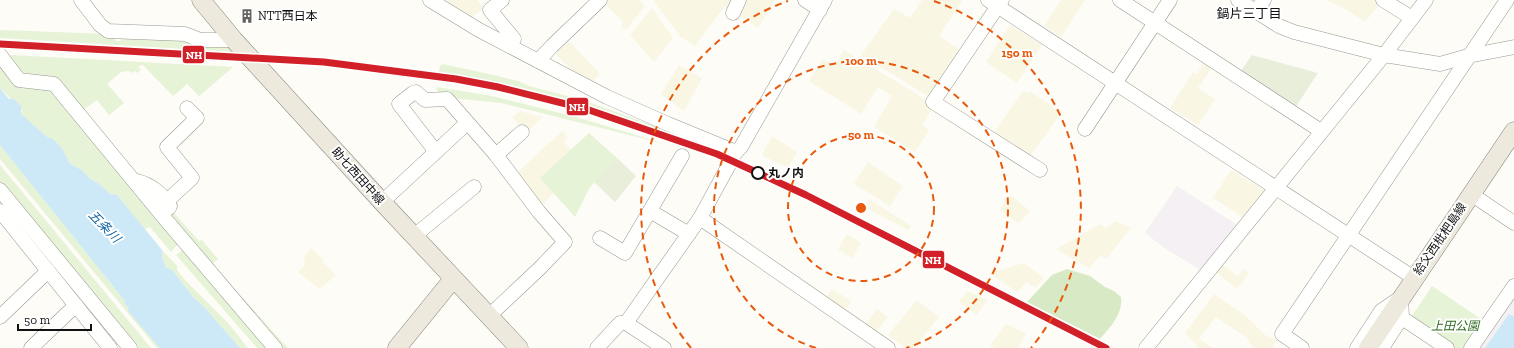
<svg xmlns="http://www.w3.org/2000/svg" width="1514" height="348" font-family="'Zilla Slab','Noto Sans JP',serif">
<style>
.industrial{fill:#f5f0f3}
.farmland{fill:#f9f7e4}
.green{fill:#e7f3d7}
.forest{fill:#d8eac5}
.cemetery{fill:#e9eedb}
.water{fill:#cde8f7}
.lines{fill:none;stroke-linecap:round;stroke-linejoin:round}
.minor-casing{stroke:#979795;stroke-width:15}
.major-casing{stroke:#858482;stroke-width:19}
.minor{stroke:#fffffe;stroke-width:14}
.major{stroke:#ede9dc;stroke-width:18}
.rail-1-casing{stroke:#fff;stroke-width:10}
.rail-1{stroke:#d12027;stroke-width:7}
.ring{fill:none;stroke:#e8590c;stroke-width:2;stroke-dasharray:7 5}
.stop-dot{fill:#fff;stroke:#111;stroke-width:2}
.labels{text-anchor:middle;stroke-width:4;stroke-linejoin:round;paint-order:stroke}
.poi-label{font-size:12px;fill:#111;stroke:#fff;text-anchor:start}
.stop-label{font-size:12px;font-weight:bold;fill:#111;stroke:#fff;text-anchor:start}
.street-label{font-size:12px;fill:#111;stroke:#fff}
.park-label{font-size:12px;font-style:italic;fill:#2f6b1f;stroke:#fff}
.neighbourhood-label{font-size:13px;fill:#111;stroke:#fff}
.water-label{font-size:13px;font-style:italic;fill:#1768a6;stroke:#fff}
.centre{fill:#e8590c;stroke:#fff;stroke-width:2}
.ring-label{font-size:12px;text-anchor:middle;font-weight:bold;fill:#e8590c;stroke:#fff;stroke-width:4;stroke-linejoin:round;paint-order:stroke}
.line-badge{stroke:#fff;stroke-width:1.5}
.badge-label{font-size:11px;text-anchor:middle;font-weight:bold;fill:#fff}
</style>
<rect width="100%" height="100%" fill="#fdfcf7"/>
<g class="industrial">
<path d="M1177,186L1239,226L1204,272L1166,249L1145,233Z"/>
<path d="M1514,298V348H1478Z"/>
</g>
<g class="farmland">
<path d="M449,0H477L484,8L469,19L445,3Z"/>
<path d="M604,0H639L645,6L626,30L621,26L623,22L603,2Z"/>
<path d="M653,0H734L729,10L724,7L695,46L681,37Z"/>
<path d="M745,0H775L758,28L737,14Z"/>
<path d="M922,0H963L939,36L963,52L931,98L861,55L894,9L910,18Z"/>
<path d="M1061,0H1085L1061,37L1044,26Z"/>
<path d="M1326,0H1376L1380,3L1365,22L1347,10Z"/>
<path d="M652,8L673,38L654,62L630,35Z"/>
<path d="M1010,25L1042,45L1017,83L986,62Z"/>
<path d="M569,41L600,74L590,83L576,75L556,54Z"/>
<path d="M844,50L930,102L933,107L922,125L929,130L915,152L874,127L892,96L878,87L861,114L809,81L823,59L835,66Z"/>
<path d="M1205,61L1213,66L1198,88L1215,99L1198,125L1170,108L1193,72L1197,74Z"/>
<path d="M679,65L702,78L684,111L661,94Z"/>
<path d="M1023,91L1028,94L1030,91L1061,113L1029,158L993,134Z"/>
<path d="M520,111L543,117L526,133L512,117Z"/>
<path d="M562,131L568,138L564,142L571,150L540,178L554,193L539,207L514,176Z"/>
<path d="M772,136L797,152L788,168L762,155Z"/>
<path d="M868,162L903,186L890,206L854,184Z"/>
<path d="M1231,170L1264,190L1265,195L1246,219L1213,198Z"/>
<path d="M1011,195L1030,211L1019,224L999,209Z"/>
<path d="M869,199L911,226L908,230L864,207Z"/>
<path d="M1116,221L1131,228L1106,259L1101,255L1089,268L1056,249L1100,224L1105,228Z"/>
<path d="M847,234L861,243L852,258L838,249Z"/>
<path d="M311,248L324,260L323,262L336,275L320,289L298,272L305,265L304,256Z"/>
<path d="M1024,263L1044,278L1035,288L1027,282L1017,292L989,273Z"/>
<path d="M1220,263L1238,276L1244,269L1249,273L1237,289L1213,270Z"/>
<path d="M832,289L851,301L843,313L824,300Z"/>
<path d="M968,291L987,300L977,315L961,304L959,300Z"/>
<path d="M1214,294L1246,316L1265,335L1277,340L1272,348H1254L1251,346L1247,338L1216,317L1199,338L1212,348H1199L1185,333Z"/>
<path d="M917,300L939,317L914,348H906L888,335Z"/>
<path d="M877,309L888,317L874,334L863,327Z"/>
<path d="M1006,324L1026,334L1018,348H995L990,345Z"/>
</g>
<g class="green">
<path d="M0,30L110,34L116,41H121L120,36H177L227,46L233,52L0,38Z"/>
<path d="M13,55L233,67L199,96L187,84L173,96L143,65L138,66L141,70L137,73L135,71L131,73L129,71L121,72L107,84L124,103L109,115L97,100L83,110L57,79L21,75L6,56Z"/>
<path d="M0,62L52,88L180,242L171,252L150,227L144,229L117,195L110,194L98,183L90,179L82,170L72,165L69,162L63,150L47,137L37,128L32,126L21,114L22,110L0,88Z"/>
<path d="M443,64L498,76L518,81L529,86L583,100L674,133L730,157L673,135L499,84L439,72L440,66Z"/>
<path d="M437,87L492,96L576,117L669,145L501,103L452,98L440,94L436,89Z"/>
<path d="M589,133L618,159L590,187L575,217L540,178Z"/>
<path d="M0,145L125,301L124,303L129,308V311L160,348H157L0,159Z"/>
<path d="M0,165L151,348H134L0,184Z"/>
<path d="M172,211L199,241L202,240L218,259L212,264L171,217Z"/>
<path d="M185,248L268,348H257L176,255Z"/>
<path d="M162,250L177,266V270L185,280L229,324L248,348H240L205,308L193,297L173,271L166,268L162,257Z"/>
<path d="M1432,286L1484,321L1466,348H1453L1410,319Z"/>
<path d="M237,297L248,304L288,348H279Z"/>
</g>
<path class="forest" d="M1067,269L1090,276L1105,287L1114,291L1121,297C1123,315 1110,327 1100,339L1027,302L1052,275Z"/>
<g class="cemetery">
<path d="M1252,55L1318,73L1295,108L1240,72Z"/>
<path d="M618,159L636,176L615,202L594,182Z"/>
</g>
<g class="water">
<path d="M0,88L9,99H14L21,106V114L47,137L53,139L63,150L69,162L72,165L82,170L90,179L98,183L110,194L117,195L162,250V257L166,268H168L173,271L193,297L205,308L240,348H160L128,311L129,308L124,303L125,301L0,145Z"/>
<path d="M1509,314L1514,316V348H1485Z"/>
</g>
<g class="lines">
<defs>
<g id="minor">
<path d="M81,0L100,25L108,31L185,34L200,40H234"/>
<path d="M430,0L479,30L607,97L668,124L736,152"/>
<path d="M502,0L490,10L514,39L508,45"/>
<path d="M805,0L820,10"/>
<path d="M988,0L1414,278"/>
<path d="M1002,0L933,102L1040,170"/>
<path d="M1120,0L1321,131"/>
<path d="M1238,0L1279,26L1294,32L1384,55L1440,64L1468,56L1514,47"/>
<path d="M1383,0L1412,18"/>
<path d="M1256,11L1264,0"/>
<path d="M733,13L739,0"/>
<path d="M0,55L19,80L54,84L166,220L275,348"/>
<path d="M538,61L552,46L600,0"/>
<path d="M1085,129L1170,0"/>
<path d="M436,152L399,104L413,93L416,92L425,100L447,99L496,155L539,212L565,242L540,268L489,316"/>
<path d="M496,155L522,132"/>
<path d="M137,181C150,184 163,194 170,206L169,208"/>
<path d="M0,190L130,348"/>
<path d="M1471,194L1514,223"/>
<path d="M167,201L192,178L167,147L197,118L187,108"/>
<path d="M382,202L467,123"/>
<path d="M0,211L110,348"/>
<path d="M650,211L689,234"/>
<path d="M700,218L888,348"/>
<path d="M414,236L474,187"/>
<path d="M600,238L625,253L682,156"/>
<path d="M0,317L48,271"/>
<path d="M1402,318L1447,348"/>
<path d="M626,323L700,218L736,152L741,147L825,0"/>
<path d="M31,348L76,305"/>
<path d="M597,348L620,323H626L664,348"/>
<path d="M1146,348L1384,55L1426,0"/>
<path d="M1302,348L1282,334L1507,0"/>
<path d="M1357,348L1381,311L1397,300"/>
<path d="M1382,348L1402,317L1401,297"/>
<path d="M1471,348L1514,286"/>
</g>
<g id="major">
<path d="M201,0L234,40L382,202L519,348"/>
<path d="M397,348L453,279"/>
<path d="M1368,348L1514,131"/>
</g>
</defs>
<use href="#minor" class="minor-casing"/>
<use href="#major" class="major-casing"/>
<use href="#minor" class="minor"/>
<use href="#major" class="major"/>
<defs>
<path id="rail-1" d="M0,44L324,62L456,79L498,87L586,109L717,154L806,195L1106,348"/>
</defs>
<use href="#rail-1" class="rail-1-casing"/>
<use href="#rail-1" class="rail-1"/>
</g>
<g class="ring">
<circle cx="861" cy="208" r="73"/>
<path d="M816 348A147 147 0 1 1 906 348"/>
<path d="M691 348A220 220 0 0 1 788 1M934 1A220 220 0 0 1 1031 348"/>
</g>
<defs>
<symbol id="building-bare" viewBox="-9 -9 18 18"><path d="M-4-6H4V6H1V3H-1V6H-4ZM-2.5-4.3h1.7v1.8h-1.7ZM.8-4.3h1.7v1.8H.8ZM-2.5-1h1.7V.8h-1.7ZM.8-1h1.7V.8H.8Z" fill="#646362" stroke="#fff" stroke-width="2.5" paint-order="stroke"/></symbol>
</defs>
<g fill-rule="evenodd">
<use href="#building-bare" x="237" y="6" width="20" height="20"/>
</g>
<circle class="stop-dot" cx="758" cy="173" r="6"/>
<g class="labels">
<g class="poi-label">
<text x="258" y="20">NTT西日本</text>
</g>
<g class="stop-label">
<text x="768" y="177">丸ノ内</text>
</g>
<g class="street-label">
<text transform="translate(358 176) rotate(48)" y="4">助七西田中線</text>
<text transform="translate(1440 239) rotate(-56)" y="4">給父西枇杷島線</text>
</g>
<g class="park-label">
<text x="1455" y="330">上田公園</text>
</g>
<g class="neighbourhood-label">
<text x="1249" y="18">鍋片三丁目</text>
</g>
<g class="water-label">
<text transform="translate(105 226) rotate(46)" y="5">五条川</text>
</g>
</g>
<circle cx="861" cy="208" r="6" class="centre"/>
<g class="ring-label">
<text x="1017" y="57">150 m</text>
<text x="861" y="65">100 m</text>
<text x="861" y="139">50 m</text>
</g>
<g class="line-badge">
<rect x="182" y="45" width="23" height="19" rx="4" fill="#d12027"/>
<rect x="566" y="97" width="23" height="19" rx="4" fill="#d12027"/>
<rect x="922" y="250" width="23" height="19" rx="4" fill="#d12027"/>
</g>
<g class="badge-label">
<text x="194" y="59">NH</text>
<text x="577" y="111">NH</text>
<text x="933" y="264">NH</text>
</g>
<path d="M18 324v6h73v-6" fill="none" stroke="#111111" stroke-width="2"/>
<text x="24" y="324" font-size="12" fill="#111111" stroke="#ffffff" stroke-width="3" paint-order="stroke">50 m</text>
</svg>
